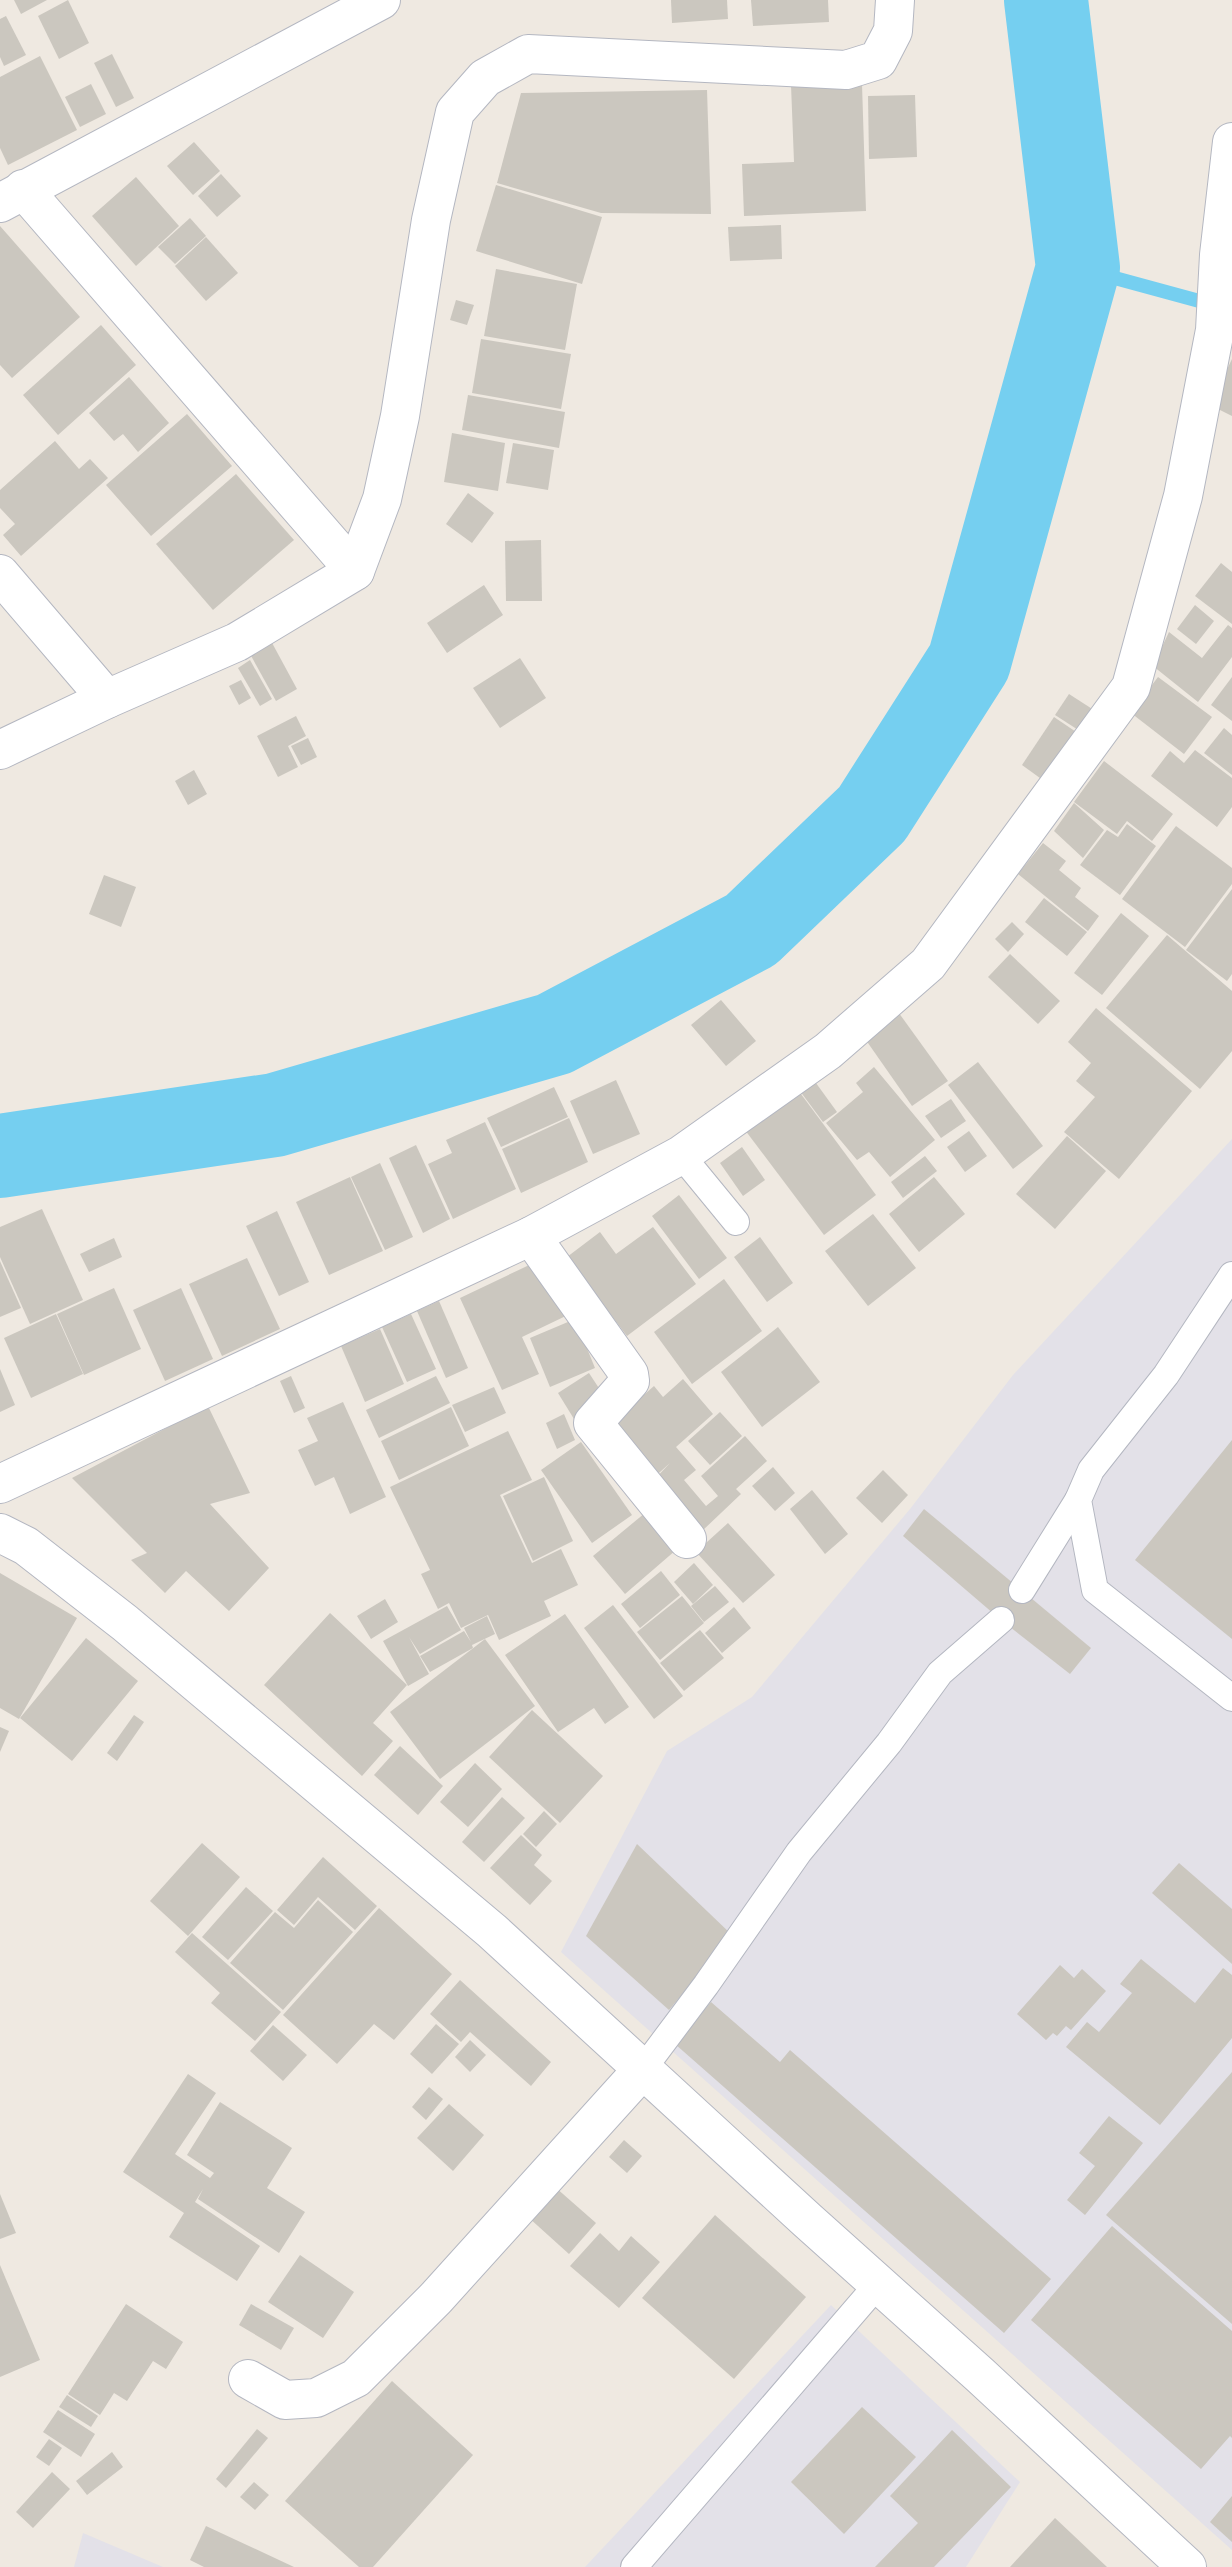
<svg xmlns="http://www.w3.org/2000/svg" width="1232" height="2567" font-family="'Exo 2',sans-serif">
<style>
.industrial{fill:#e3e1e8}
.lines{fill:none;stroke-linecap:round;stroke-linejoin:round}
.stream{stroke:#75cff0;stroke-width:14}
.river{stroke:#75cff0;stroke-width:84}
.building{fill:#cbc7bf}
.lane-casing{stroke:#b4b7c1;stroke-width:28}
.street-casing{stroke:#b4b7c1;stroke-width:40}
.secondary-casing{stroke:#b4b7c1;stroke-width:40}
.lane{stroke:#fff;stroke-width:26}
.street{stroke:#fff;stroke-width:38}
.secondary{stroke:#fff;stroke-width:38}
</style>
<rect width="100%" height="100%" fill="#efe9e1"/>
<g class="industrial">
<path d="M1232,1139V2550L561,1952L667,1751L752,1697L910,1509L1013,1375Z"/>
<path d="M831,2305L1020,2482L966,2567H585Z"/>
<path d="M83,2533L163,2567H74Z"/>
</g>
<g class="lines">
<path class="stream" d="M1078,268L1214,305"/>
<path class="river" d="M0,1156L275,1115L554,1034L751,930L872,814L969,662L1078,268L1046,0"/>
</g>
<g class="building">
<path d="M14,0H47L21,14Z"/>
<path d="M68,0L89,43L59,59L38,16Z"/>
<path d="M671,0H727L728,19L672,23Z"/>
<path d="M751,0H828L829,22L753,26Z"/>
<path d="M6,16L26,55L4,66L0,57V19Z"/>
<path d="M112,54L134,98L116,107L94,63Z"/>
<path d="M40,56L77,130L8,165L0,148V77Z"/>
<path d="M91,84L106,114L80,127L65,97Z"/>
<path d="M862,84L866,211L744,216L742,164L794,162L791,85Z"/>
<path d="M707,90L711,214L601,213L497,183L521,93Z"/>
<path d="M915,95L917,157L869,159L868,96Z"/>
<path d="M194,142L220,171L193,195L167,166Z"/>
<path d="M221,174L241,196L217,217L198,196Z"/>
<path d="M136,177L179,226L136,266L92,216Z"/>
<path d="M496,185L602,217L582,284L476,251Z"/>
<path d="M190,218L206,236L175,264L158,247Z"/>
<path d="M781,225L782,259L730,261L728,227Z"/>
<path d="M0,226L80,317L12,378L0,365Z"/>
<path d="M206,237L238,273L206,301L175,266Z"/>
<path d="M496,269L577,284L565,350L484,336Z"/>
<path d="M456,300L474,305L467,325L450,320Z"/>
<path d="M101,325L136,365L58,435L23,395Z"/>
<path d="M481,339L571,354L561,409L472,393Z"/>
<path d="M1232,359V416L1210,405Z"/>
<path d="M129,377L169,423L138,452L123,434L114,441L89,413Z"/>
<path d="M468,395L565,412L559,448L462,430Z"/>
<path d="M187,414L232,466L151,536L106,485Z"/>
<path d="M452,433L505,443L498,491L444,482Z"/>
<path d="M55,441L79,469L90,459L108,478L21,556L3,535L15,524L0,508V490Z"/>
<path d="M513,443L554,450L548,490L506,483Z"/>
<path d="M236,474L294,540L213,610L156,544Z"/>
<path d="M468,493L494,513L472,543L446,524Z"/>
<path d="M541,540L542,601H506L505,541Z"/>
<path d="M1221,563L1232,572V624L1195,596Z"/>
<path d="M484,585L503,615L447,653L427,623Z"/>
<path d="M1195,605L1214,621L1196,644L1177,629Z"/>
<path d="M1228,625L1232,628V657L1198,702L1153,666L1169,632L1202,658Z"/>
<path d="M271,641L297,689L276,701L250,654Z"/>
<path d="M520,658L546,698L500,728L473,688Z"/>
<path d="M250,660L272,699L260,706L238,668Z"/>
<path d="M1158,677L1212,717L1184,754L1131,713Z"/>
<path d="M1232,677V721L1211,705Z"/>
<path d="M241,680L251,698L239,705L229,686Z"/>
<path d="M1069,694L1100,714L1086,735L1055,715Z"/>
<path d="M296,716L306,736L288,746L298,767L278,777L257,736Z"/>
<path d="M1054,717L1085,738L1051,786L1022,765Z"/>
<path d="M1224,728L1232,735V775L1204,753Z"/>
<path d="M308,738L317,757L301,765L291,746Z"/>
<path d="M1195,750L1232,778V807L1217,827L1151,776L1170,751L1184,763Z"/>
<path d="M1104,761L1173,814L1152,841L1127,821L1117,834L1074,802Z"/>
<path d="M194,770L207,794L188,805L175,781Z"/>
<path d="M1074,803L1104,830L1083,858L1054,831Z"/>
<path d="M1127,824L1156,846L1120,895L1080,865L1107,830L1118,837Z"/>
<path d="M1176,826L1232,868V884L1185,947L1122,899Z"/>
<path d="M1043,843L1066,861L1059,870L1081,888L1075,897L1099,916L1088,931L1018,874Z"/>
<path d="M104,875L136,887L121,927L89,914Z"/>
<path d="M1232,889V974L1227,981L1186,950Z"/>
<path d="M1044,898L1087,932L1067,956L1025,922Z"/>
<path d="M1121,913L1149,936L1102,995L1074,973Z"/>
<path d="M1012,922L1024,934L1008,952L995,939Z"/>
<path d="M1167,935L1232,991V1051L1200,1089L1106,1008Z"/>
<path d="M1010,954L1060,1001L1038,1024L988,977Z"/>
<path d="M721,1000L756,1041L726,1066L691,1025Z"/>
<path d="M1096,1008L1192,1091L1119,1179L1064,1132L1095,1097L1076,1081L1091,1063L1068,1042Z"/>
<path d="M896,1009L948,1081L912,1106L861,1033Z"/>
<path d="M978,1062L1043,1146L1013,1169L948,1085Z"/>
<path d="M874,1067L935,1140L890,1177L869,1152L857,1160L826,1123L863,1092L856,1083Z"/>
<path d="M808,1072L837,1112L823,1122L794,1083Z"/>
<path d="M616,1080L640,1134L593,1154L570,1101Z"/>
<path d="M554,1087L568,1117L501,1147L487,1118Z"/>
<path d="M798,1090L876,1195L824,1235L745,1130Z"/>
<path d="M951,1099L966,1121L941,1138L925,1116Z"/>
<path d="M569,1118L588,1162L521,1193L502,1149Z"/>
<path d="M485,1122L516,1189L453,1219L428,1164L452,1153L446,1140Z"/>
<path d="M969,1131L987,1156L965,1172L947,1147Z"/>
<path d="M1067,1136L1106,1171L1055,1229L1016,1194Z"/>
<path d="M416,1145L450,1219L423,1233L389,1158Z"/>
<path d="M742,1147L765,1180L743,1196L720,1163Z"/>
<path d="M925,1156L937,1171L903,1198L891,1182Z"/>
<path d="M380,1163L413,1237L385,1250L351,1177Z"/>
<path d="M350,1177L383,1251L329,1275L296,1202Z"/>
<path d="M934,1177L965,1214L919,1252L889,1214Z"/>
<path d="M679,1195L727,1258L699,1279L652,1216Z"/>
<path d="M42,1209L83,1300L30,1324L0,1257V1227Z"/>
<path d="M277,1211L309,1282L279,1296L246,1226Z"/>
<path d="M873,1214L916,1268L868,1306L825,1251Z"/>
<path d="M653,1227L696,1284L627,1336L567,1257L600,1232L616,1254Z"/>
<path d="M760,1237L793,1283L767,1302L734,1257Z"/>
<path d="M114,1238L122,1257L89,1272L80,1254Z"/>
<path d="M546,1257L572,1313L522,1337L539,1374L502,1390L460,1298Z"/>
<path d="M247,1258L280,1329L222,1356L189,1284Z"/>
<path d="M0,1261L21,1308L0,1317Z"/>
<path d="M724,1279L762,1331L692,1384L654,1332Z"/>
<path d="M114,1288L141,1349L84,1375L57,1314Z"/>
<path d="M181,1288L213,1359L165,1381L133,1310Z"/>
<path d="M439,1301L468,1368L446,1378L417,1311Z"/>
<path d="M56,1314L83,1374L31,1398L4,1338Z"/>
<path d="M411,1314L436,1369L407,1382L382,1327Z"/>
<path d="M575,1319L595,1368L550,1387L530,1338Z"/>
<path d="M778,1327L820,1382L762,1427L721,1372Z"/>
<path d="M380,1329L404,1384L365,1402L341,1346Z"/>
<path d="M0,1369L15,1405L0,1412Z"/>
<path d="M589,1373L606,1399L574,1419L558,1393Z"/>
<path d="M291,1376L305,1408L294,1413L280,1381Z"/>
<path d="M436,1376L450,1403L379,1438L366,1410Z"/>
<path d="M683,1379L713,1414L676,1447L696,1470L684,1480L706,1506L718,1496L701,1476L745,1436L767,1461L736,1489L741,1494L701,1532L652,1482L670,1463L650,1481L605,1429L654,1386L663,1397Z"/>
<path d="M494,1387L506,1413L465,1432L452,1405Z"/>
<path d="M343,1402L386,1497L350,1514L334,1477L315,1486L298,1450L318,1441L307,1418Z"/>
<path d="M208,1406L250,1493L210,1504L269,1568L229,1611L186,1571L165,1593L131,1560L147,1553L72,1478Z"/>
<path d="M451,1407L469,1446L399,1480L381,1441Z"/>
<path d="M720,1412L742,1436L710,1465L688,1441Z"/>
<path d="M564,1414L575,1440L557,1449L546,1423Z"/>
<path d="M508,1431L532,1480L500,1495L532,1563L561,1549L578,1585L544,1601L551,1616L499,1640L488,1615L461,1628L449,1603L438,1609L421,1574L430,1570L390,1487Z"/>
<path d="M1232,1440V1639L1135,1560Z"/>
<path d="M581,1442L632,1515L592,1543L541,1470Z"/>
<path d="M773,1467L795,1493L775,1511L752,1486Z"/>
<path d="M883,1470L908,1495L882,1523L856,1498Z"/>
<path d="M544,1477L573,1541L533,1561L503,1496Z"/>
<path d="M812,1490L848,1534L825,1554L790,1509Z"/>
<path d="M924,1509L1091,1648L1070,1674L1001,1620L903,1536Z"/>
<path d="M645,1513L676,1550L625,1594L593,1556Z"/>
<path d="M728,1523L775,1575L743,1603L696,1552Z"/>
<path d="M694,1563L713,1585L693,1604L674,1582Z"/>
<path d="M661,1571L680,1595L640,1628L621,1604Z"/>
<path d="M0,1573L77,1618L19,1719L0,1708Z"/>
<path d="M715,1586L729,1602L704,1622L691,1606Z"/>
<path d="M682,1596L704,1623L660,1660L637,1632Z"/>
<path d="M385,1599L398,1622L371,1639L357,1616Z"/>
<path d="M613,1605L683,1696L654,1719L584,1628Z"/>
<path d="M447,1606L461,1630L420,1654L409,1637L429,1674L408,1686L383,1641Z"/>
<path d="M734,1607L751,1628L722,1653L705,1633Z"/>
<path d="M330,1613L407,1685L373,1723L393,1741L362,1776L264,1685Z"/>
<path d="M565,1614L629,1707L605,1724L594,1708L558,1732L505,1655Z"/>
<path d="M487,1616L495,1634L472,1645L473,1648L430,1672L420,1656L464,1631L471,1642L464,1628Z"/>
<path d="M700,1630L724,1658L684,1691L660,1663Z"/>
<path d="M86,1638L138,1681L72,1761L20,1718Z"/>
<path d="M485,1639L535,1706L440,1779L390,1712Z"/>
<path d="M532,1710L603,1776L560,1823L489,1757Z"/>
<path d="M134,1715L144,1722L117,1761L107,1753Z"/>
<path d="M0,1727L9,1731L0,1752Z"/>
<path d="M400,1746L443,1786L418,1815L374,1775Z"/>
<path d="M475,1763L502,1789L468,1827L440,1802Z"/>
<path d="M502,1797L525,1818L484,1862L462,1842Z"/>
<path d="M544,1811L557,1824L536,1847L523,1834Z"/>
<path d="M521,1835L542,1855L534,1865L552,1881L530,1905L490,1868Z"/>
<path d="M202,1843L240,1877L188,1936L150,1901Z"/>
<path d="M637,1844L732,1935L669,2010L586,1936Z"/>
<path d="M323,1857L377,1906L355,1930L318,1897L294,1925L277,1910Z"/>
<path d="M1179,1863L1232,1909V1964L1152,1893Z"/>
<path d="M246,1887L273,1911L228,1960L202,1937Z"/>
<path d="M318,1900L353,1932L283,2010L230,1963L275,1912L294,1928Z"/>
<path d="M379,1908L452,1974L394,2040L374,2024L337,2064L283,2015Z"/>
<path d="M192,1933L281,2012L255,2041L211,2003L220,1993L175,1952Z"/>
<path d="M1141,1959L1195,2003L1223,1968L1232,1975V2038L1160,2125L1066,2047L1087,2022L1099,2032L1132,1993L1120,1984Z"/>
<path d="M1060,1965L1074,1978L1082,1969L1106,1991L1071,2030L1066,2026L1057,2036L1053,2033L1046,2040L1017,2014Z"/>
<path d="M460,1980L551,2062L531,2086L470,2032L461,2042L430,2014Z"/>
<path d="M711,2002L780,2062L790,2050L1051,2279L1004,2333L675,2044Z"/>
<path d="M436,2024L459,2044L432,2074L410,2054Z"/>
<path d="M273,2025L307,2055L283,2081L250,2051Z"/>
<path d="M470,2040L486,2055L470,2072L455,2057Z"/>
<path d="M1232,2072V2324L1106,2215Z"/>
<path d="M188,2074L216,2093L175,2154L210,2178L214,2173L187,2155L220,2102L292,2148L267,2188L305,2212L279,2253L198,2199L203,2189L195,2202L260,2246L237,2281L169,2237L184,2213L123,2172Z"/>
<path d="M429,2087L443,2099L426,2120L412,2107Z"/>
<path d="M449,2104L484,2135L453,2171L417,2138Z"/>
<path d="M1109,2116L1143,2143L1085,2215L1067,2200L1095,2166L1079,2153Z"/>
<path d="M624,2140L642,2156L627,2173L609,2157Z"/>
<path d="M555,2187L596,2223L569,2254L528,2217Z"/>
<path d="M0,2194L16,2233L0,2239Z"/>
<path d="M715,2215L806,2297L734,2379L642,2298Z"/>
<path d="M1112,2226L1232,2331V2438L1230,2436L1201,2469L1031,2320Z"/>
<path d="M600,2233L619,2251L631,2236L660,2262L619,2308L570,2266Z"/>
<path d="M300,2255L354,2292L323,2338L268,2302Z"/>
<path d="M0,2265L40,2360L0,2377Z"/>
<path d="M126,2304L183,2342L166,2369L153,2361L127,2401L114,2393L100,2415L68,2394Z"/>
<path d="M251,2304L294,2328L281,2350L239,2325Z"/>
<path d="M392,2381L473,2455L373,2567H359L285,2501Z"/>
<path d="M67,2395L98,2416L91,2427L59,2407Z"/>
<path d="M862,2407L916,2457L844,2534L791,2482Z"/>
<path d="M58,2410L95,2434L81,2457L43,2432Z"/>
<path d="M257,2429L268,2438L226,2488L216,2479Z"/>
<path d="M952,2430L1011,2487L934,2567H875L918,2523L890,2496Z"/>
<path d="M49,2439L62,2448L49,2466L36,2457Z"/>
<path d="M112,2452L123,2467L87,2495L76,2481Z"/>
<path d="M52,2472L70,2489L33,2528L16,2512Z"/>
<path d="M254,2482L269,2495L255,2510L240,2497Z"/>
<path d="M1232,2496V2542L1210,2522Z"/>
<path d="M1055,2518L1107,2567H1010Z"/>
<path d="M206,2526L294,2567H204L190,2560Z"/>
</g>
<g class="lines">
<defs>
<g id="lane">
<path d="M681,1155L736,1222"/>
<path d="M1232,1275L1166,1375L1091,1470L1078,1500L1095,1590L1232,1698"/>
<path d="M1022,1590L1078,1500"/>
<path d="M643,2069L706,1985L799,1852L889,1743L940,1673L1001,1620"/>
<path d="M634,2567L878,2284"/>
</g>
<g id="street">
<path d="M23,189L355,571"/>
<path d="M0,203L381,0"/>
<path d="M0,574L107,699"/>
<path d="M0,750L107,699L237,642L355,571L382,499L400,416L431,220L455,112L485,78L528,54L846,70L878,60L893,31L895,0"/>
<path d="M531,1236L629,1374L630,1381L593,1423L687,1539"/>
<path d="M0,1484L531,1236L681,1155L828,1051L928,964L1131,687L1183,496L1215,330L1219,255L1232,142"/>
<path d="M248,2379L285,2400L316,2398L356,2378L436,2298L643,2069"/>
</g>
<path id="secondary" d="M0,1533L26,1546L125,1623L492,1931L807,2220L980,2375L1187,2567"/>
</defs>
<use href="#lane" class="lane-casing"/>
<use href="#street" class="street-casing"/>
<use href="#secondary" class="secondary-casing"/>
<use href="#lane" class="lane"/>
<use href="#street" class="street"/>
<use href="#secondary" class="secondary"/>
</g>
</svg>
